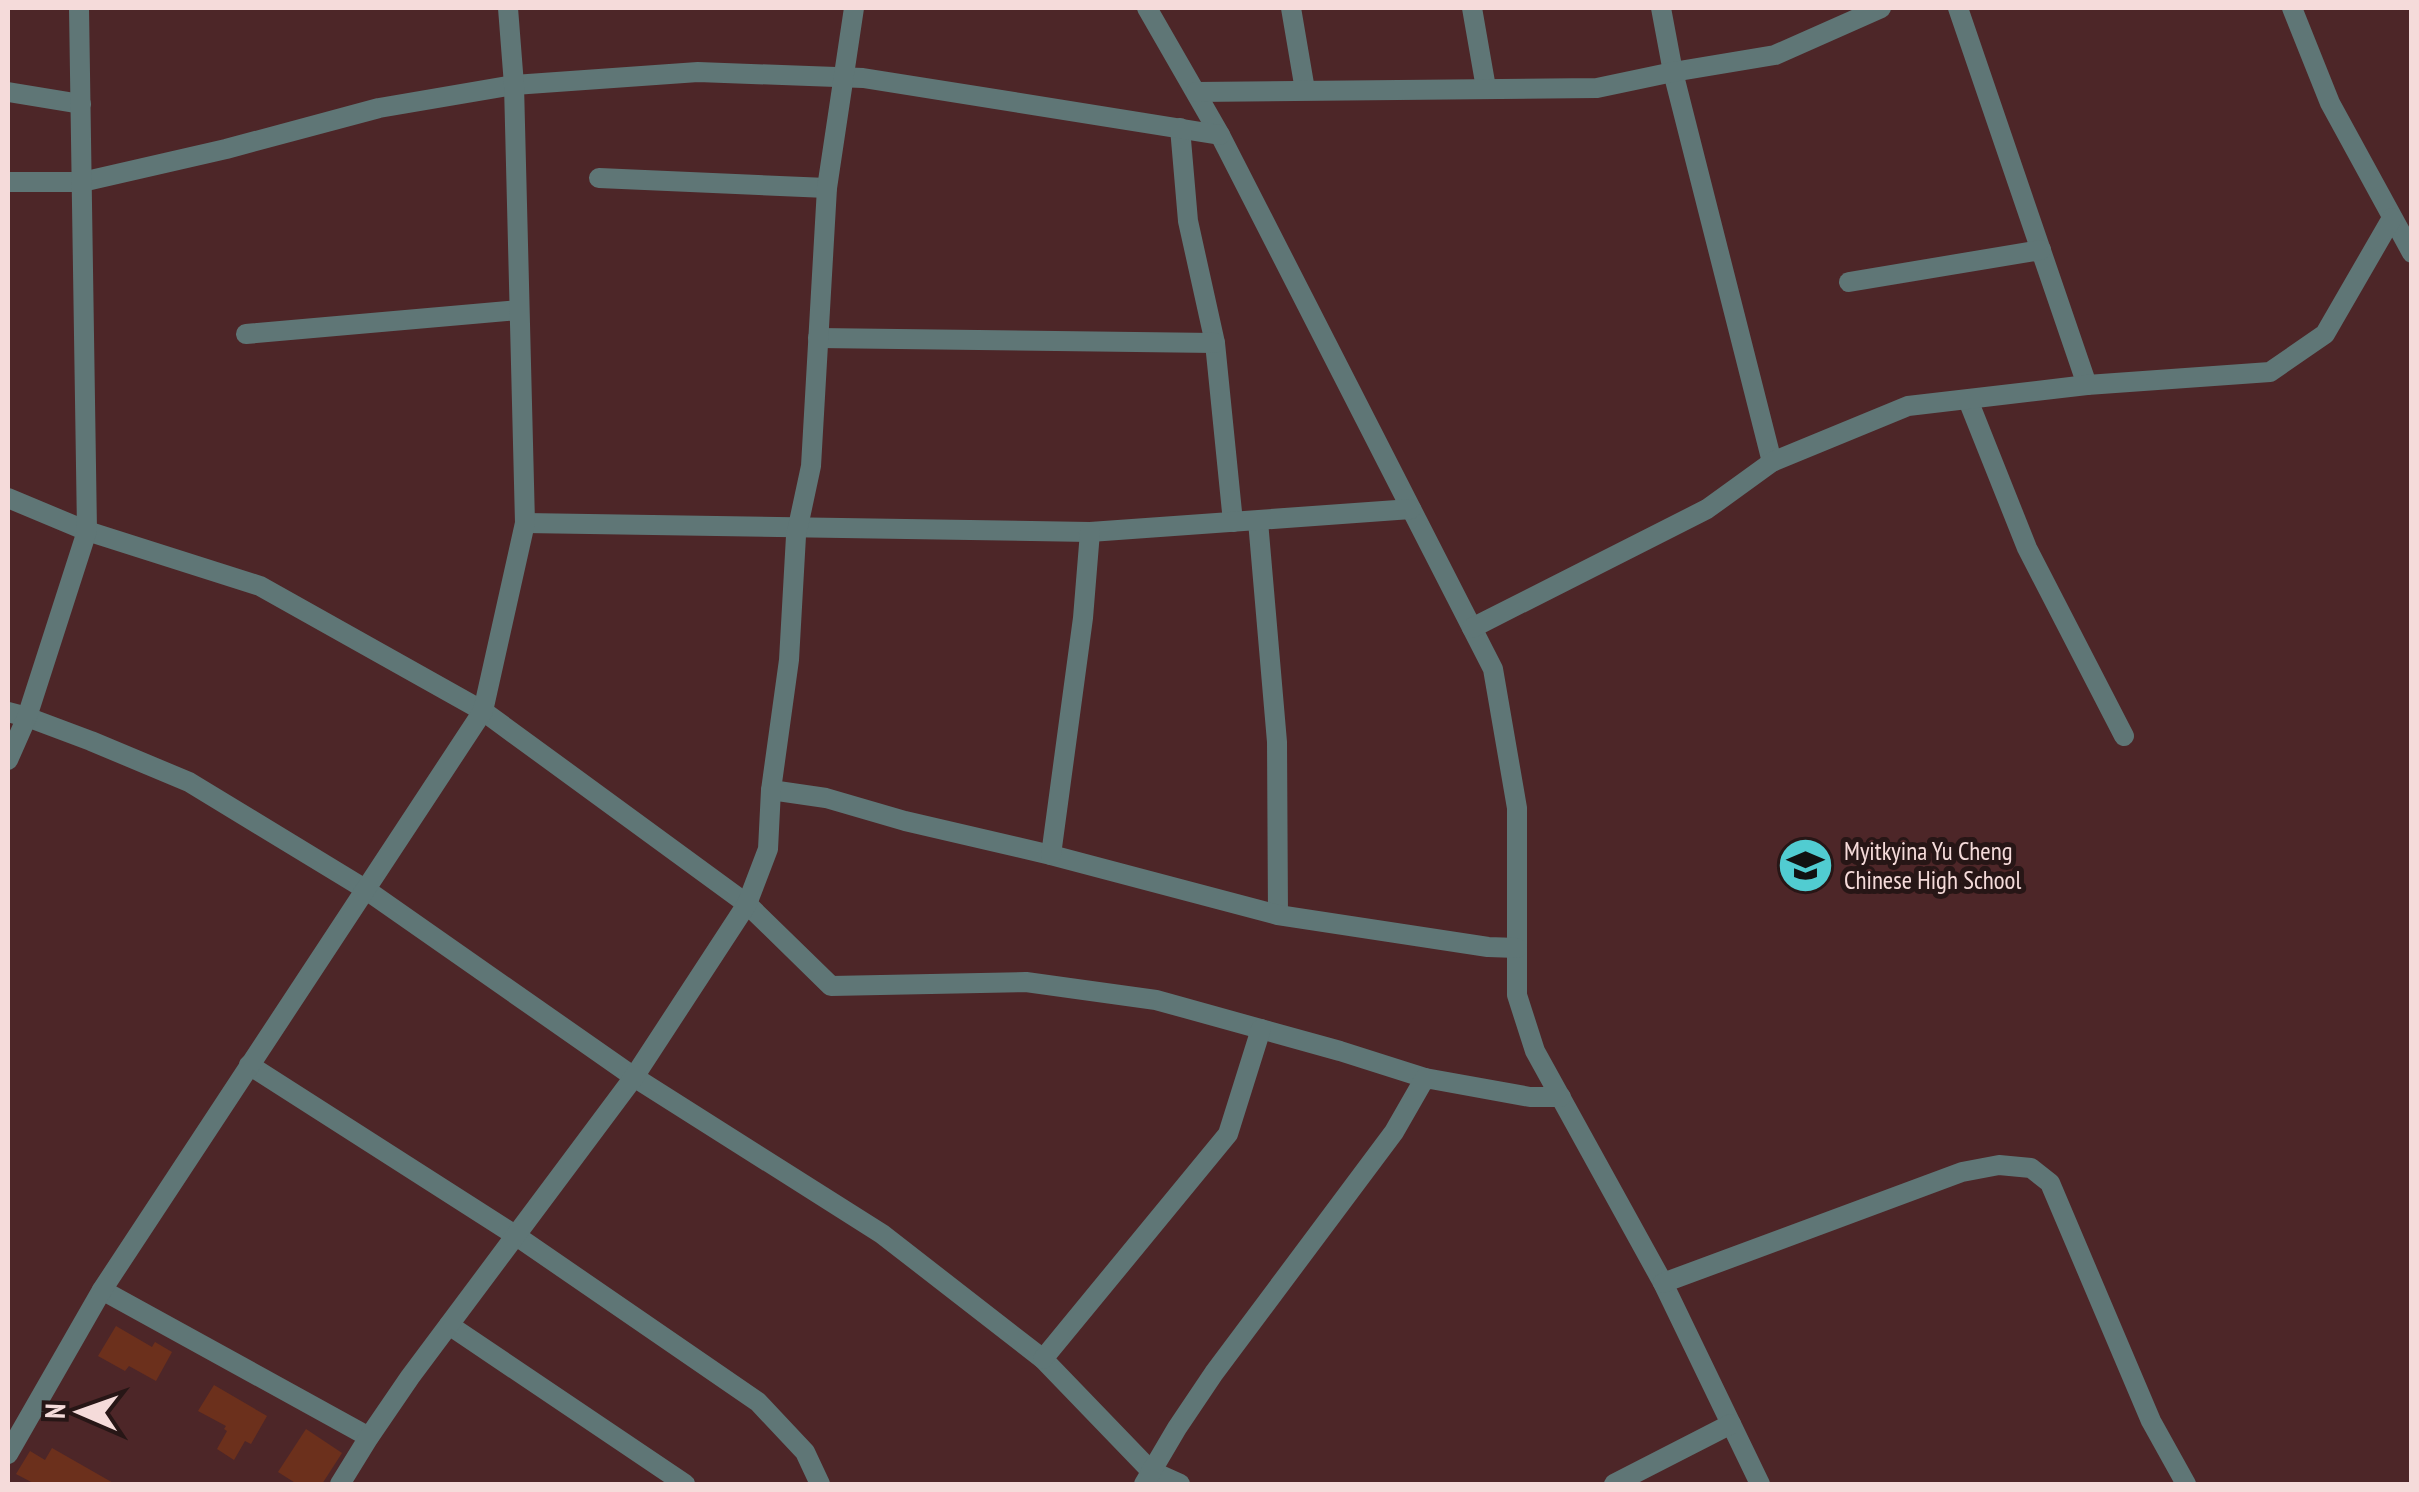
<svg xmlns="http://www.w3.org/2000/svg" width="2419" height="1492" font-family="'PT Sans Narrow',sans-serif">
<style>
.building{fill:#6c301c}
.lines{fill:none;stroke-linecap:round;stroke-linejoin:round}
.minor{stroke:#5f7676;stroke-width:20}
.labels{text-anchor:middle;stroke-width:10;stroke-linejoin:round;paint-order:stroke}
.poi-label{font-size:25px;fill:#f5dbda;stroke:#271616;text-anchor:start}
</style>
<rect width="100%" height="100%" fill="#4d2628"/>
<g class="building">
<path d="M116,1326L152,1347L155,1342L172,1352L156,1381L129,1366L125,1371L98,1356Z"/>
<path d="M214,1385L267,1416L251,1444L245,1441L234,1460L217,1449L227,1431L224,1429L226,1426L198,1411Z"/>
<path d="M306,1429L342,1453L322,1484H297L278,1472Z"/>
<path d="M52,1448L115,1484H35L16,1474L30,1451L45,1460Z"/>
</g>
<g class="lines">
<g class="minor">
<path d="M1147,8L1220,135L1493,669L1517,808V995L1535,1051L1663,1283L1760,1484"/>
<path d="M1291,8L1305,90"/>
<path d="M1472,8L1486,88"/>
<path d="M1661,8L1673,72L1772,462"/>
<path d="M1958,8L2087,385"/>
<path d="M2292,8L2330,103L2412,253"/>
<path d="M8,92L81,104"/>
<path d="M1196,92L1597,88L1673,72L1775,55L1881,8"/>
<path d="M1180,128L1188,221L1215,343L1233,522"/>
<path d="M599,178L827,188"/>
<path d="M8,182H82L226,149L379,108L514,85L698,72L863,78L1220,135"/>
<path d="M1849,282L2041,250"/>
<path d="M246,334L519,310"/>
<path d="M818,338L1215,343"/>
<path d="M1968,400L2027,548L2124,736"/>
<path d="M8,498L87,531L260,586L483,711L747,904L831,986L1026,982L1156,1000L1340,1051L1425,1078"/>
<path d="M1258,521L1277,742L1278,915"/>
<path d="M525,523L1090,532L1411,509"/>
<path d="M1472,628L1707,509L1772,462L1908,406L2087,385L2270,372L2325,334L2392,218"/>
<path d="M8,712L27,717L91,741L189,782L365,889L634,1077L882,1234L1043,1359L1151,1471L1180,1484"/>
<path d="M8,760L27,717L87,531L79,8"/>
<path d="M771,790L826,798L905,821L1051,855L1278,915L1488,947L1517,948"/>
<path d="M1051,855L1083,618L1090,532"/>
<path d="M249,1065L515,1235L758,1402L805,1452L820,1484"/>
<path d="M1663,1283L1962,1172L1999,1165L2031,1168L2050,1183L2151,1421L2186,1484"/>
<path d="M102,1290L369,1437"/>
<path d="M449,1325L685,1484"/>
<path d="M1043,1359L1228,1134L1261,1029"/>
<path d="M8,1454L102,1290L483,711L525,523L514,85L508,8"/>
<path d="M340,1484L369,1437L410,1377L634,1077L747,904L768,849L771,790L789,660L796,536L811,466L827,188L854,8"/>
<path d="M1144,1484L1177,1428L1214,1373L1394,1132L1425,1078L1530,1097H1561"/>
<path d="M1614,1484L1731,1424"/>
</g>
</g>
<defs>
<symbol id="school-disc" viewBox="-11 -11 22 22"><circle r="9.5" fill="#51ccd1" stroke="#271616"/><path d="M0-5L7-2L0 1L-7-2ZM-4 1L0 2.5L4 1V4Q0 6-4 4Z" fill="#111"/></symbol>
</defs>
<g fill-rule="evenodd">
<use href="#school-disc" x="1774" y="834" width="63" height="63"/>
</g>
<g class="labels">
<g class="poi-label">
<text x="1844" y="860">Myitkyina Yu Cheng<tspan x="1844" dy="29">Chinese High School</tspan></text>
</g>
</g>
<rect width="2419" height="1492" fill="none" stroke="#f5dbda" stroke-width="20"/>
<g transform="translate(80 1412) rotate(272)" stroke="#271616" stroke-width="8" paint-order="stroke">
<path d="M0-8L18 38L0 25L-18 38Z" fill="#f5dbda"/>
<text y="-15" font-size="28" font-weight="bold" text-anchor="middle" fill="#f5dbda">N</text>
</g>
</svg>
